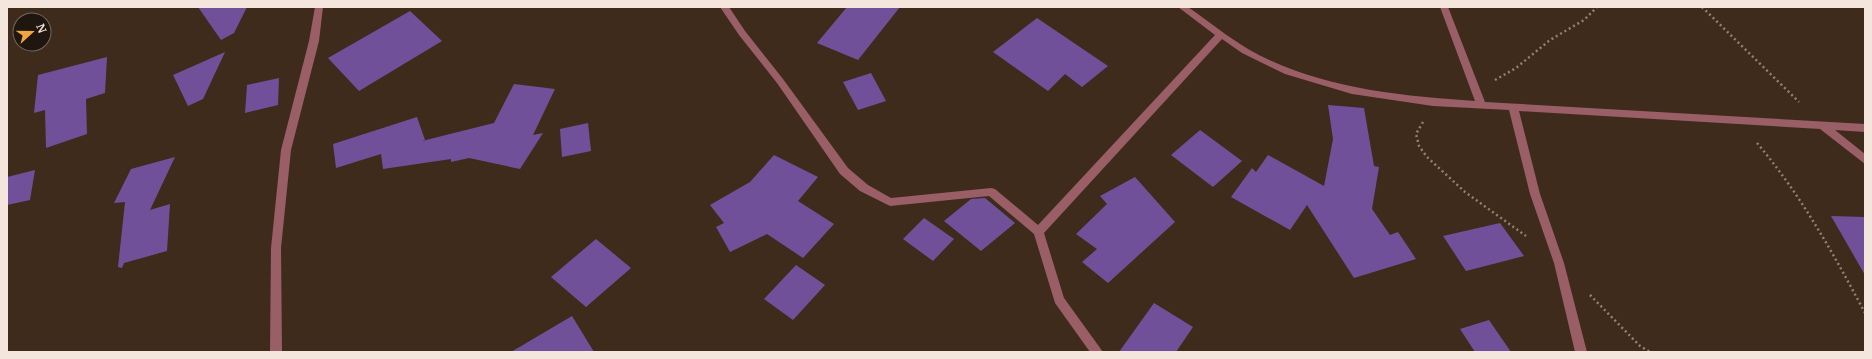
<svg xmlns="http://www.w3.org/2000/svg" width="1872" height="359" font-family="Merriweather,serif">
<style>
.building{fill:#705199}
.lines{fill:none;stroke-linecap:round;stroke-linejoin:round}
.path{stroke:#928174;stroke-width:2.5;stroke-dasharray:2 3;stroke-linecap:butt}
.street{fill:#995e66;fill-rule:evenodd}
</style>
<rect width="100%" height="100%" fill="#3f2b1b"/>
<g class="building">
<path d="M198,7H247L234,33L221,40Z"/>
<path d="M847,7H900L858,60L817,43Z"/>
<path d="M410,11L442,41L359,91L328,58Z"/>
<path d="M1037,18L1108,66L1082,87L1065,74L1048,91L993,52Z"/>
<path d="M225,52L203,99L188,106L173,75Z"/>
<path d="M107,57L105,93L86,99L87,134L46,148L45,110L34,113L38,75Z"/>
<path d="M871,73L886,101L858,110L843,82Z"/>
<path d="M279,78L278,105L245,113L247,85Z"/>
<path d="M514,84L555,89L533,135L543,133L520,169L469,158L451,162V159L383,169L381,154L336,168L333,144L417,117L425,140L422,141L494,123Z"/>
<path d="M1328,105L1364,108L1374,166L1379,167L1372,209L1390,235L1398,232L1416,259L1354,278L1307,205L1290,230L1231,197L1252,168L1256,172L1268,155L1324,186L1333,139Z"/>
<path d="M588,123L591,151L562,157L560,129Z"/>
<path d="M1200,130L1242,161L1213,187L1171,155Z"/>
<path d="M774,155L818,177L798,201L834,224L803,258L767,234L730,252L716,227L724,223L710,205L750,182Z"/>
<path d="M175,157L150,210L170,204L167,251L124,263L122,268L118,267L125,202L114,203L131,169Z"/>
<path d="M35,170L30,200L7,205V177Z"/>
<path d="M1135,177L1175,222L1108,283L1082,262L1097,249L1076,234L1107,204L1100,196Z"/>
<path d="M985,198L1015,223L981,251L944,221L971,199Z"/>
<path d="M1831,216L1865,217V275Z"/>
<path d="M924,218L954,239L933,261L903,239Z"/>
<path d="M1500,223L1524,256L1466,271L1443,236Z"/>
<path d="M596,239L631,268L586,307L551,277Z"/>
<path d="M796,265L825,285L793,320L764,299Z"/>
<path d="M1154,303L1193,327L1176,352H1119Z"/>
<path d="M572,316L594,352H511Z"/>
<path d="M1489,320L1511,352H1475L1460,329Z"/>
</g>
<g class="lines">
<g class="path">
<path d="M1702,7L1799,102"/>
<path d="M1495,80L1516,68L1550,40L1584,20L1597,7"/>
<path d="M1423,122L1416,134L1419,146L1427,157L1465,192L1526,236"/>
<path d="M1757,143C1801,195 1833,253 1865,313"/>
<path d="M1590,295L1640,346L1650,352"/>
</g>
<g class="street">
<path d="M315,7H323L319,41L291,150L281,248L282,352H270L271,248L281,150L309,41Z"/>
<path d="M720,7H729L745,31L783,79L848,168L868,185L891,198L991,188L995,189L1038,225L1215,35L1178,7H1188C1208,21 1228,37 1248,49C1316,88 1399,96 1475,101L1440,7H1448L1485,102L1865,124V132L1835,130L1865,154V164L1820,129L1519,111L1540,194L1564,263L1587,352H1575L1554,263L1530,194L1509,110L1433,106L1352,94L1285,74L1242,53L1222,39L1044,233L1064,298L1103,352H1090L1055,303L1034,234L989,196L890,206L860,191L840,174L777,83L739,35Z"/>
</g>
</g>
<rect width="1872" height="359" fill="none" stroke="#f4e6dd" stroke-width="16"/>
<g transform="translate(32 32) rotate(69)"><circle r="19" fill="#1f160f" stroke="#746961"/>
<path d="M0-3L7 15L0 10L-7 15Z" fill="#f2a541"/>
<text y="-6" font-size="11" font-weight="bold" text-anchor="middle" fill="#f4e6dd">N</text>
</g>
</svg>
